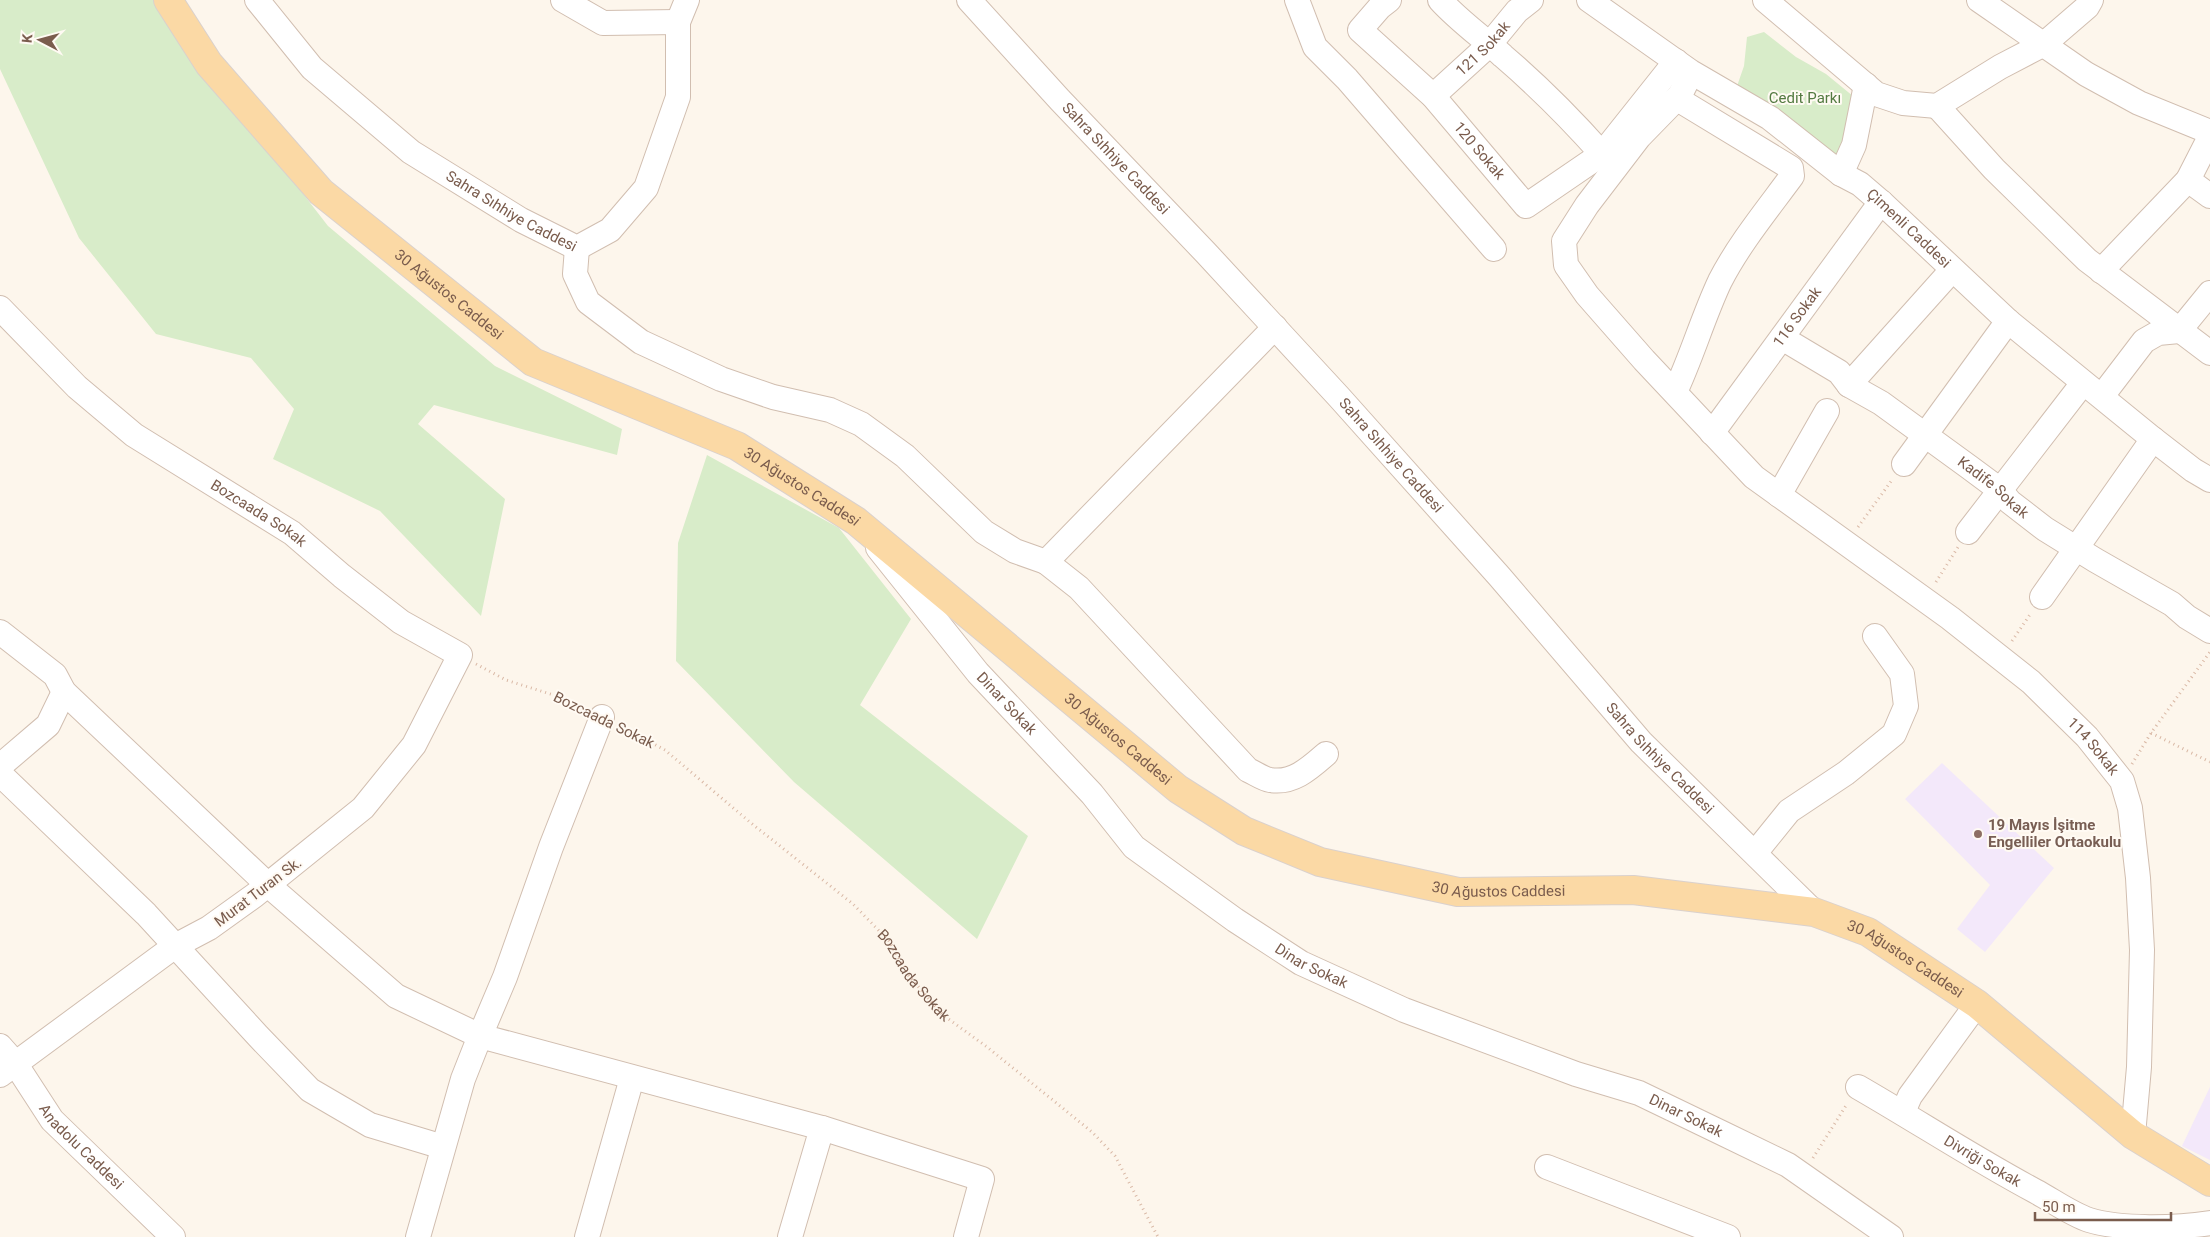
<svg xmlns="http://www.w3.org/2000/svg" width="2210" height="1237" font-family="Roboto,sans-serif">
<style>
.education{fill:#f3e8fa}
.green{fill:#d8ecc9}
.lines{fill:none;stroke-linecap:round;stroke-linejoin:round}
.minor-casing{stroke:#d1beb0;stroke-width:26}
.major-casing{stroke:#dad1cd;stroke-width:30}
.path{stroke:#d9b8a5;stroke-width:3;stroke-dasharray:1 4;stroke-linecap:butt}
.minor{stroke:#fff;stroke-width:24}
.major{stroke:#fbd9a5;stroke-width:28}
.education-dot{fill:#8d6e63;stroke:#fffaf3;stroke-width:2}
.labels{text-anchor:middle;stroke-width:4;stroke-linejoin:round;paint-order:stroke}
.street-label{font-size:15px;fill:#7a5c4d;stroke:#fffaf3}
.park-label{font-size:15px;fill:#537a41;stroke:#fffaf3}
.education-label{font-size:15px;font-weight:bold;fill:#785e54;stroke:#fffaf3;text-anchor:start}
</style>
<rect width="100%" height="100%" fill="#fdf6ec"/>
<g class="education">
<path d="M1942,763L2054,868L1985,952L1957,929L1990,885L1905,799Z"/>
<path d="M2210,1087V1160L2182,1146Z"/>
</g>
<g class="green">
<path d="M0,0H153L328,226L495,366L622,429L617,455L434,405L418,424L505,499L481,616L380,511L273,459L294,409L251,358L156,334L79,238L0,69Z"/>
<path d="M1764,32L1796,57L1826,74L1859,101L1841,163L1736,89L1744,66L1747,37Z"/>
<path d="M707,455L839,528L911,619L860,705L1028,836L977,939L794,782L676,661L678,543Z"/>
</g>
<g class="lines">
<defs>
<g id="minor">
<path id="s2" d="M257,0L312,68L411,152L521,220L577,248L610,230L646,188L678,97V22L687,0"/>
<path d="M563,0L603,23L678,22"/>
<path id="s3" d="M969,0L1060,100L1206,253L1339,397L1499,576L1641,742L1814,912"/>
<path d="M1297,0L1315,47L1347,79L1494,249"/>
<path id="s4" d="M1389,0L1380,7L1360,30L1433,96L1526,206L1602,154L1676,61"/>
<path d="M1440,0C1459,21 1482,37 1503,56C1538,86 1571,119 1602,154"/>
<path id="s5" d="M1589,0L1691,72L1770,118L1841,174L1860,184L1881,202L2008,321L2153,439L2193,470L2210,480"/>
<path d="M1765,0L1876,94L1903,103L1937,106L2000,67L2044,44L2087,7L2091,0"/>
<path d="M1979,0L2086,74L2139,103L2210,132"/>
<path id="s6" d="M1680,95L1639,137L1587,205L1564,241L1566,265L1587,295L1644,360L1754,477L1950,618L2031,682L2087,737L2122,781L2130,808L2138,878L2142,950L2139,1067L2133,1135"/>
<path id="s7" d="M1433,96L1489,45L1517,11L1531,0"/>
<path d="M1937,106L1994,169L2087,260L2210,353"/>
<path d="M2210,137L2188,180L2210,196"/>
<path d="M1841,174L1854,145L1866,85"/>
<path d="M577,248L575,274L588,302L641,342L721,379L773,397L830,410L861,424L905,456L984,532L1015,551L1046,562L1275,327"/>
<path d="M2101,271L2188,180"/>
<path id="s8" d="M0,308L77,387L134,435L292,533L342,576L401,622L460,655L414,745L363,808L255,895L209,928L175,946L0,1075"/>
<path id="s9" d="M1782,338L1839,372L1849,385L1881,403L1969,467L2000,490L2010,502L2045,529L2095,560L2172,604L2187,617L2210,631"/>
<path d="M1849,385L1952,270"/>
<path d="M1675,392C1692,356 1703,317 1720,281C1739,244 1767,210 1792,176L1791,168L1684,103L1680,95L1686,83"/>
<path d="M2102,396L2144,341L2158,333L2179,331L2210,293"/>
<path id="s10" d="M1712,433L1881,202"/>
<path d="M1904,464L2008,321"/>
<path d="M1779,495L1827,411"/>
<path d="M1968,532L2083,383"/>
<path id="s11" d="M878,548L978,673L1092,794L1134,847L1235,920L1301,963L1404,1010L1576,1074L1639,1093L1724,1134L1788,1165L1891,1237"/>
<path d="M1046,562L1079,588L1248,770C1255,773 1263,779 1270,780C1293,784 1310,768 1326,754"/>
<path d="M2042,597L2153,439"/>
<path d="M0,632L55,675L64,692L268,885L396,996L480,1036L505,977L551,847L602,717"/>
<path d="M0,766L48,725L64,692"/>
<path d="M0,774L146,914L258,1036L310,1090L370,1125L443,1147"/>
<path d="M1755,853L1789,811L1846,773L1894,734L1906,706L1902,674L1875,636"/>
<path id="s12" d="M0,1046L15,1063L52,1120L173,1237"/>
<path id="s13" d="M1858,1087C1917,1121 1975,1159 2035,1191C2052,1200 2071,1214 2089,1220C2121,1230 2177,1228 2210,1223"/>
<path d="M1903,1112L1910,1096L1977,1004"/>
<path d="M822,1128L982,1179L966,1237"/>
<path d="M1547,1167L1728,1237"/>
<path d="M418,1237L463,1079L480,1036L822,1128L790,1237"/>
<path d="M587,1237L632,1078"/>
</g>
<g id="major">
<path id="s14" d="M168,0L209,64L321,192L533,362L737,446L856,521L1178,789L1244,831L1320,862L1458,892L1633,890L1814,912L1868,932L1977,1004L2133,1135L2210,1182"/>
</g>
</defs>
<use href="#minor" class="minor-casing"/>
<use href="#major" class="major-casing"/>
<g class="path">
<path d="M1858,527L1892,480"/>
<path d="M1936,582L1958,547"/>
<path d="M2012,641L2031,613"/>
<path d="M476,664L506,680L566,699L583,708"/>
<path id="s1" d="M620,726L665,750L751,823L853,904L889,941L909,976L943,1015L987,1047L1049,1097L1092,1132L1115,1156L1158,1237"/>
<path d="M2151,733L2210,762"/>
<path d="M2132,764L2151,733L2210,652"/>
<path d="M1813,1158L1847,1104"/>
</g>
<use href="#minor" class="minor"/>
<use href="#major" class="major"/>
</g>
<circle class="education-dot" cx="1978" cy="834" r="5"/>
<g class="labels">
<g class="street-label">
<text dy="5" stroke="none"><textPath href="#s7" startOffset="69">121 Sokak</textPath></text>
<text dy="5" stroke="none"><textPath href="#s4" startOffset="212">120 Sokak</textPath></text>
<text dy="5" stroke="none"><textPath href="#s3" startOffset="216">Sahra Sıhhiye Caddesi</textPath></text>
<text dy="5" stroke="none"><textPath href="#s2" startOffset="334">Sahra Sıhhiye Caddesi</textPath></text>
<text dy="5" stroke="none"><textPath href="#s5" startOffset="394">Çimenli Caddesi</textPath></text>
<text dy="5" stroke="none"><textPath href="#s14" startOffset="410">30 Ağustos Caddesi</textPath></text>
<text dy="5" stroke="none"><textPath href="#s10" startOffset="144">116 Sokak</textPath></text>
<text dy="5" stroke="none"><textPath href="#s3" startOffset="621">Sahra Sıhhiye Caddesi</textPath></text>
<text dy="5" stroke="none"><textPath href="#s14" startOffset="815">30 Ağustos Caddesi</textPath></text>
<text dy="5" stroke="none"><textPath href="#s9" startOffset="260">Kadife Sokak</textPath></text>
<text dy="5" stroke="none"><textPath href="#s8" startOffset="332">Bozcaada Sokak</textPath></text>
<text dy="5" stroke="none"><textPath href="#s11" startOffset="202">Dinar Sokak</textPath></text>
<text transform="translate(604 720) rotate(26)" y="5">Bozcaada Sokak</text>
<text dy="5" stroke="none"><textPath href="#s14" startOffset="1220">30 Ağustos Caddesi</textPath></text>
<text dy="5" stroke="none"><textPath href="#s6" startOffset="929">114 Sokak</textPath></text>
<text dy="5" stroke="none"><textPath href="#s3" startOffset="1026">Sahra Sıhhiye Caddesi</textPath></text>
<text dy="5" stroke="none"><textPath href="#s14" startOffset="1640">30 Ağustos Caddesi</textPath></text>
<text transform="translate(258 892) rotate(-37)" y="5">Murat Turan Sk.</text>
<text dy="5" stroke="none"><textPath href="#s14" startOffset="2060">30 Ağustos Caddesi</textPath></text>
<text dy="5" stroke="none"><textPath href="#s11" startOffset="608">Dinar Sokak</textPath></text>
<text dy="5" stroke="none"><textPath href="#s1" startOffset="388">Bozcaada Sokak</textPath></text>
<text dy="5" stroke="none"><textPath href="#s11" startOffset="1012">Dinar Sokak</textPath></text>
<text dy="5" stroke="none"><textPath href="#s12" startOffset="130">Anadolu Caddesi</textPath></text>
<text dy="5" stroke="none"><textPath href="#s13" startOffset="145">Divriği Sokak</textPath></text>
</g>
<g class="park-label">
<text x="1805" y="103">Cedit Parkı</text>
</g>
<g class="education-label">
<text x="1988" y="830">19 Mayıs İşitme<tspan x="1988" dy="17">Engelliler Ortaokulu</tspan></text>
</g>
</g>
<g transform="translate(40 40) rotate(276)" stroke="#fffaf3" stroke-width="4" paint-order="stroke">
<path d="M0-4L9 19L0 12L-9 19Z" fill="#7a5c4d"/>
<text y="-8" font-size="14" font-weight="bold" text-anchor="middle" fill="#7a5c4d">K</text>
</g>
<path d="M2035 1212v8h136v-8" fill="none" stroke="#7a5c4d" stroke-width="2.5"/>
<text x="2042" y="1212" font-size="15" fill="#7a5c4d" stroke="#fffaf3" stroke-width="4" paint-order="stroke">50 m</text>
</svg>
